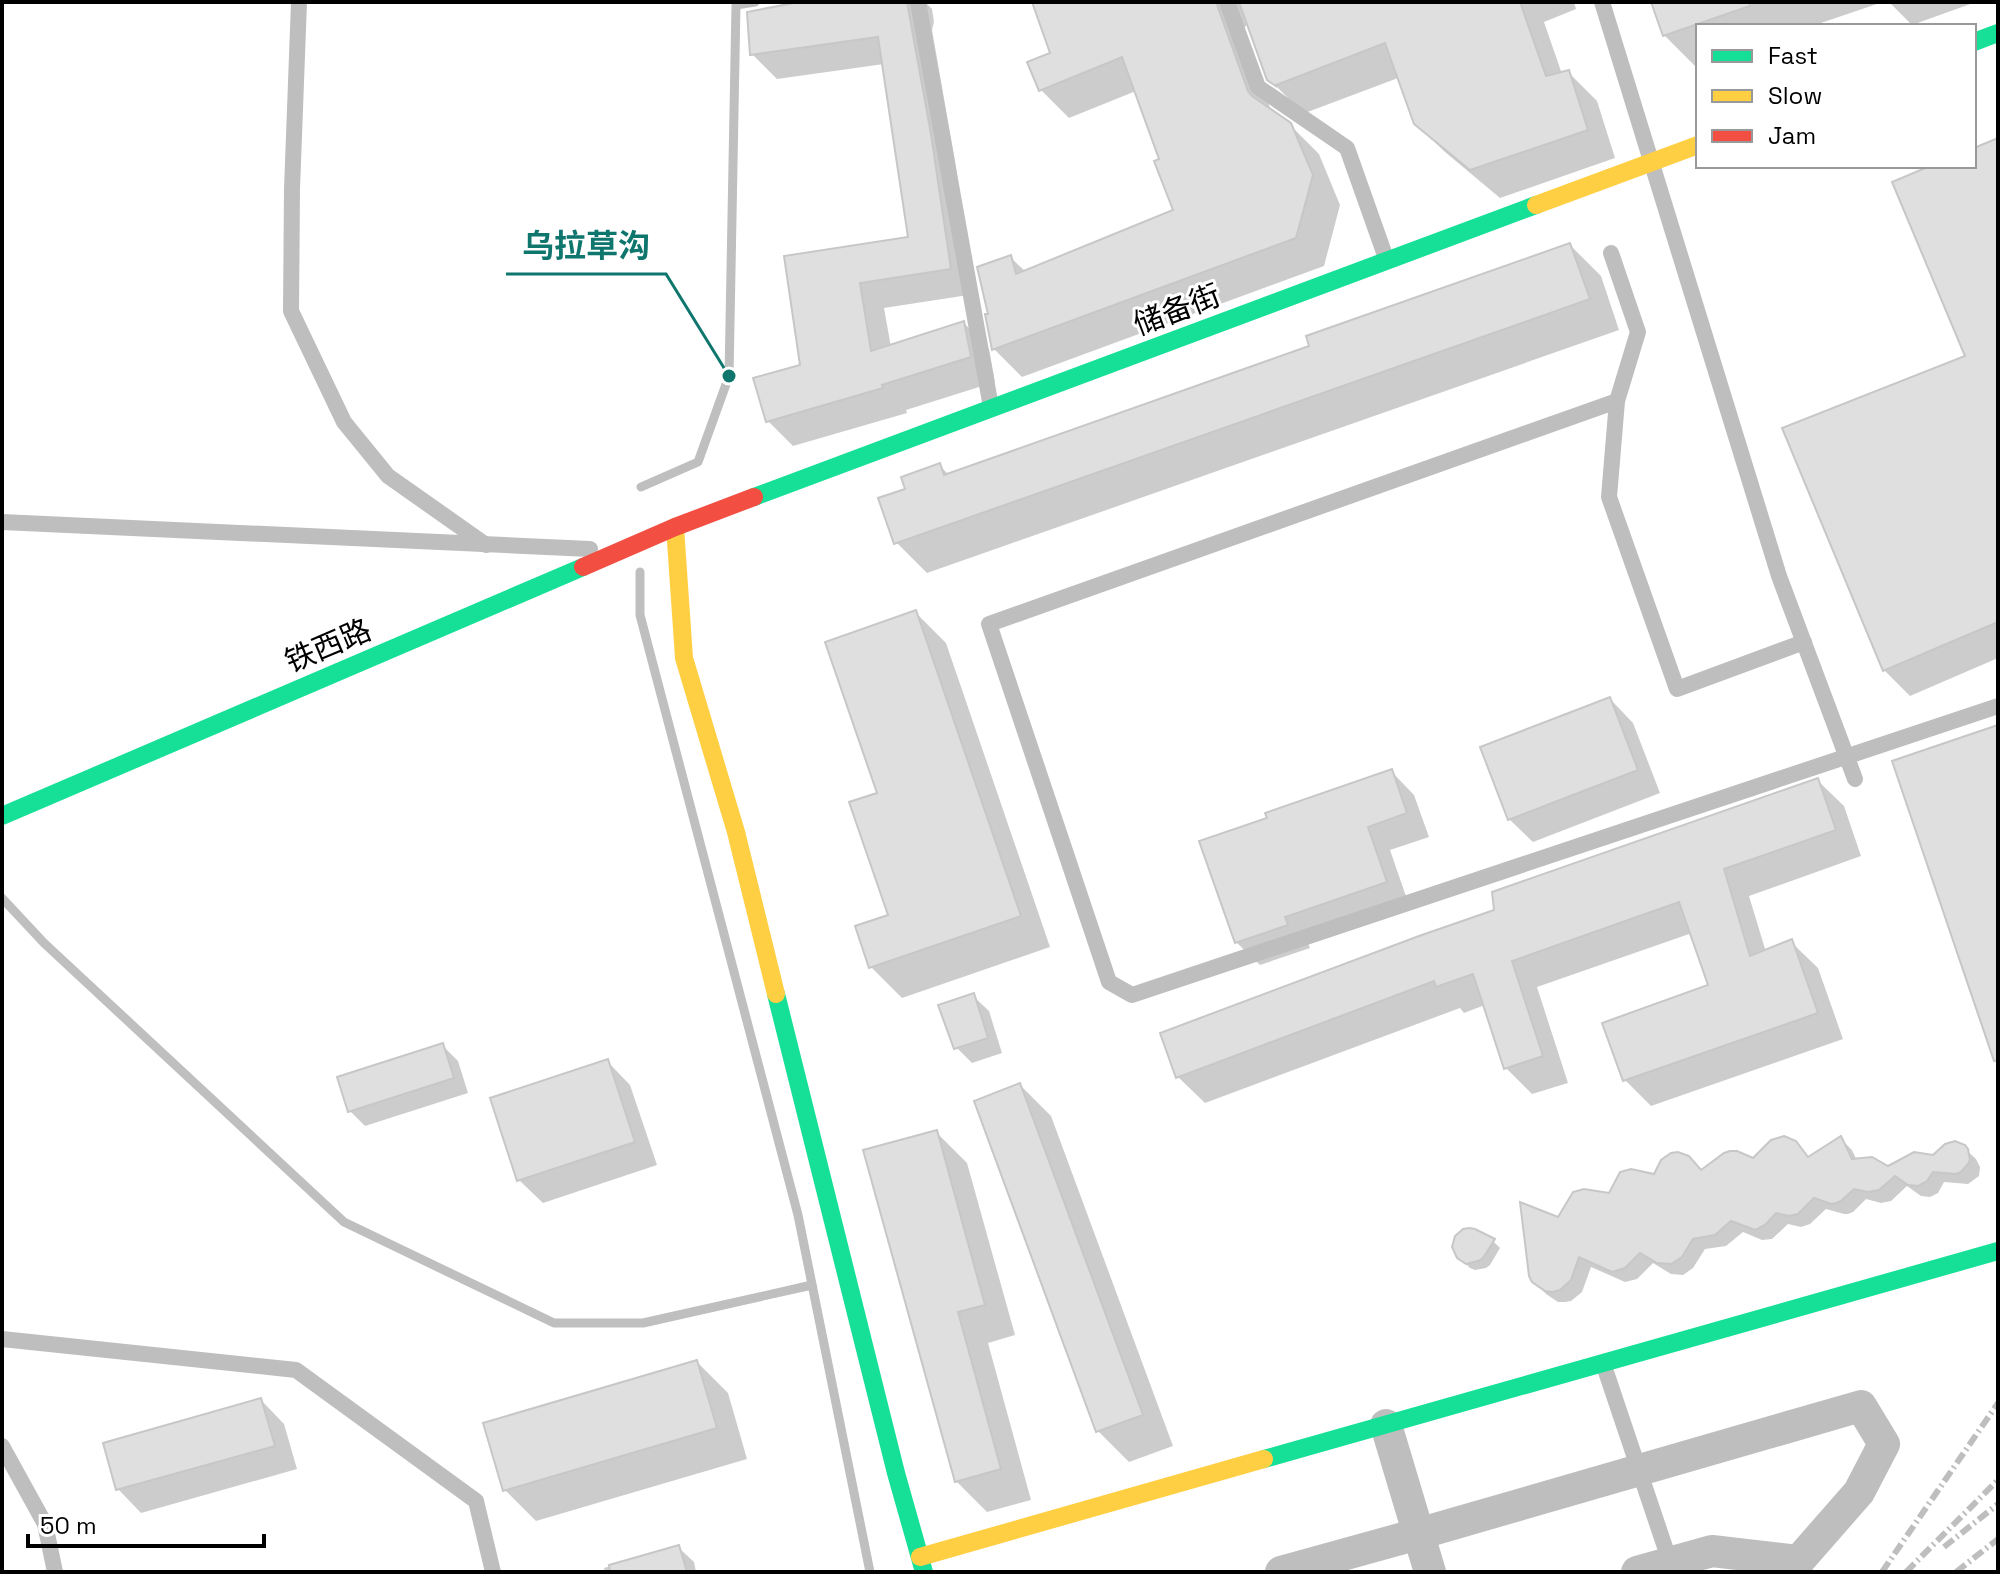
<svg xmlns="http://www.w3.org/2000/svg" width="2000" height="1574" font-family="'Space Grotesk','Noto Sans SC',sans-serif">
<style>
.shadow{fill:#0003}
.lines{fill:none;stroke-linecap:round;stroke-linejoin:round}
.stream{stroke:#bfbfbf;stroke-width:9}
.building{fill:#dfdfdf;stroke:#c7c7c7;stroke-width:2}
.lane{stroke:#bebebe;stroke-width:16}
.street{stroke:#bebebe;stroke-width:32}
.fast{stroke:#16e098;stroke-width:18}
.slow{stroke:#ffcf43;stroke-width:18}
.jam{stroke:#f24e42;stroke-width:18}
.rail{stroke:#bebebe;stroke-width:6;stroke-dasharray:12 4 2 4;stroke-linecap:butt}
.labels{text-anchor:middle;stroke-width:6;stroke-linejoin:round;paint-order:stroke}
.street-label{font-size:30px;fill:#000;stroke:#fff}
.leader{fill:none;stroke:#0f766e;stroke-width:3}
.callout-dot{fill:#0f766e;stroke:#fff;stroke-width:3}
.callout-label{font-size:32px;text-anchor:middle;font-weight:bold;fill:#0f766e;stroke:#fff;stroke-width:6;stroke-linejoin:round;paint-order:stroke}
</style>
<rect width="100%" height="100%" fill="#fff"/>
<g class="shadow">
<path d="M810,2H925L932,9L934,22L932,30L955,161L975,294L884,308L891,347L964,323L989,349L995,382L906,410L907,413L793,446L768,421L802,366L786,257L911,238L884,64L777,79L752,54Z"/>
<path d="M1034,2H1574L1576,9L1544,22L1562,74L1568,72L1597,101L1615,158L1500,198L1445,152L1415,123L1398,78L1305,113L1298,108L1269,79L1249,23L1244,28V36L1272,113L1289,124L1319,154L1340,205L1324,266L1022,377L994,349L1010,257L1026,272L1175,211L1161,161L1136,91L1069,118L1041,90L1052,54Z"/>
<path d="M1653,2H1877V4L1812,26H1698V65L1695,66L1664,35Z"/>
<path d="M1889,2H1976L1912,25Z"/>
<path d="M1998,140V658L1910,696L1884,670L1968,357L1935,166H1974V150Z"/>
<path d="M1570,245L1601,276L1619,330L927,573L896,542L908,490L940,466L949,475L1312,347Z"/>
<path d="M915,612L946,643L1050,947L902,998L871,967L890,916L879,794Z"/>
<path d="M1610,699L1633,723L1660,793L1533,842L1509,819Z"/>
<path d="M1391,771L1414,795L1429,837L1390,850L1409,905L1307,940L1310,948L1260,965L1236,942Z"/>
<path d="M1817,780L1844,806L1861,856L1749,896L1766,952L1791,942L1818,968L1843,1039L1651,1106L1625,1080L1710,986L1692,933L1537,987L1568,1083L1532,1094L1506,1068L1485,1005L1464,1013L1460,1008L1205,1103L1178,1077L1496,912Z"/>
<path d="M973,996L989,1011L1002,1053L972,1063L956,1047Z"/>
<path d="M442,1045L458,1061L468,1093L365,1126L350,1111Z"/>
<path d="M607,1061L630,1085L657,1165L543,1203L519,1180Z"/>
<path d="M1020,1085L1051,1116L1173,1446L1129,1462L1098,1431Z"/>
<path d="M936,1132L967,1163L1015,1335L988,1343L1031,1500L987,1512L956,1481Z"/>
<path d="M1841,1139L1852,1150L1857,1161L1888,1168L1933,1157L1963,1147L1976,1159L1980,1167L1979,1176L1968,1184L1944,1182L1938,1193L1930,1197L1921,1196L1907,1186L1891,1201L1881,1203L1866,1199L1853,1212L1848,1214H1844L1826,1209L1810,1224L1801,1227L1788,1224L1772,1239L1762,1240L1743,1232L1726,1246L1705,1249L1693,1268L1683,1275L1671,1274L1653,1263L1637,1279L1625,1282L1591,1267L1582,1292L1571,1301L1565,1302H1558L1546,1294L1534,1281L1559,1220L1610,1195L1656,1176L1702,1172L1753,1160L1794,1142L1809,1158Z"/>
<path d="M1493,1241L1500,1248L1490,1265L1486,1268L1475,1270L1470,1268L1462,1260Z"/>
<path d="M697,1362L728,1393L747,1459L536,1521L505,1490Z"/>
<path d="M261,1400L284,1424L297,1469L141,1513L118,1489Z"/>
<path d="M678,1547L694,1562L696,1572H605L604,1568Z"/>
</g>
<g class="lines">
<g class="stream">
<path d="M641,487L698,462L729,376L736,5L755,2"/>
<path d="M640,572V615L798,1215L870,1572"/>
<path d="M2,898L44,943L344,1222L554,1323H643L812,1285"/>
</g>
</g>
<g class="building">
<path d="M799,2H907L931,134L951,269L860,283L871,351L964,321L971,357L882,385L883,388L766,422L753,378L800,365L784,256L908,237L878,37L750,55L747,12Z"/>
<path d="M1032,2H1216L1248,91L1252,96L1291,123L1313,175L1296,238L992,350L985,314H988L977,267L1011,255L1016,274L1173,210L1154,161L1159,159L1122,57L1039,91L1027,62L1050,53Z"/>
<path d="M1239,2H1520L1546,76L1569,70L1588,130L1470,170L1414,124L1385,43L1276,85L1277,87L1267,80Z"/>
<path d="M1651,2H1750V6L1663,36Z"/>
<path d="M1998,138V622L1883,671L1782,428L1965,356L1892,182L1930,166H1974V148Z"/>
<path d="M1570,243L1590,299L894,544L878,498L905,489L901,477L940,463L944,475L1309,346L1306,336Z"/>
<path d="M916,610L1021,916L869,968L855,926L888,915L849,802L877,793L825,642Z"/>
<path d="M1610,697L1638,770L1508,820L1480,747Z"/>
<path d="M1998,725V1060L1994,1061L1892,761Z"/>
<path d="M1392,769L1407,813L1368,827L1387,882L1285,917L1288,925L1235,943L1199,841L1267,818L1265,813Z"/>
<path d="M1818,778L1836,830L1724,869L1750,956L1792,939L1818,1013L1623,1081L1602,1023L1708,985L1679,902L1512,961L1543,1056L1504,1069L1473,974L1436,987L1434,981L1176,1078L1160,1033L1419,936L1494,910L1492,892Z"/>
<path d="M974,993L988,1038L954,1049L938,1005Z"/>
<path d="M443,1043L454,1078L348,1112L337,1077Z"/>
<path d="M608,1059L635,1142L517,1181L490,1098Z"/>
<path d="M1020,1083L1143,1415L1096,1432L974,1101Z"/>
<path d="M937,1130L985,1305L958,1312L1001,1469L955,1482L863,1150Z"/>
<path d="M1784,1136L1796,1141L1808,1157L1841,1136L1852,1159L1872,1157L1888,1166L1914,1152L1933,1155L1945,1144L1955,1141L1965,1145L1968,1149L1970,1160L1968,1164L1961,1172L1956,1174L1933,1172L1927,1181L1918,1186L1908,1185L1895,1176L1879,1190L1868,1192L1854,1189L1841,1201L1836,1203L1831,1204L1814,1198L1798,1214L1789,1216L1776,1213L1765,1225L1755,1230L1731,1221L1715,1235L1693,1239L1682,1257L1671,1264L1657,1263L1640,1253L1625,1268L1612,1272L1579,1257L1571,1280L1560,1290L1552,1292L1545,1291L1532,1282L1529,1276L1520,1202L1558,1217L1573,1192L1584,1189L1609,1193L1620,1172L1631,1169L1654,1174L1661,1160L1671,1153L1678,1152L1689,1156L1701,1170L1724,1153L1730,1151H1737L1753,1158L1771,1140Z"/>
<path d="M1469,1228L1475,1229L1495,1239L1483,1258L1478,1261L1466,1264L1457,1258L1452,1247L1455,1236L1463,1229Z"/>
<path d="M697,1360L717,1428L503,1491L483,1423Z"/>
<path d="M261,1398L275,1446L116,1490L103,1443Z"/>
<path d="M679,1545L687,1572H610L609,1565Z"/>
</g>
<g class="lines">
<g class="lane">
<path d="M299,2L292,189L291,311L344,422L388,476L486,545"/>
<path d="M918,2L991,407"/>
<path d="M1227,2L1258,87L1347,148L1387,261"/>
<path d="M1602,2L1779,576L1855,779"/>
<path d="M1611,253L1638,332L1617,401L989,624L1109,982L1132,995L1998,706"/>
<path d="M1617,401L1609,497L1677,689L1804,642"/>
<path d="M2,522L590,549"/>
<path d="M2,1339L296,1370L476,1501L493,1572"/>
<path d="M1603,1363L1670,1562"/>
<path d="M2,1446L45,1524L55,1572"/>
</g>
<g class="street">
<path d="M1386,1425L1430,1572"/>
<path d="M1281,1572L1418,1534L1861,1406L1884,1444L1859,1492L1789,1572"/>
<path d="M1637,1572L1712,1551L1798,1561"/>
</g>
<g class="fast">
<path d="M1974,42L1998,33"/>
<path d="M754,497L1536,205"/>
<path d="M2,816L583,567"/>
<path d="M776,994L896,1473L924,1572"/>
<path d="M1264,1459L1998,1251"/>
</g>
<g class="slow">
<path d="M1536,205L1698,145"/>
<path d="M675,527L684,658L736,832L776,994"/>
<path d="M920,1557L1264,1459"/>
</g>
<path class="jam" d="M583,567L675,527L754,497"/>
<g class="rail">
<path d="M1944,1547L1998,1504"/>
<path d="M1882,1572L1998,1403"/>
<path d="M1906,1572L1998,1480"/>
<path d="M1956,1572L1998,1539"/>
</g>
</g>
<g class="labels">
<g class="street-label">
<text transform="translate(1177 310) rotate(-21)" y="10">储备街</text>
<text transform="translate(328 646) rotate(-23)" y="10">铁西路</text>
</g>
</g>
<path class="leader" d="M729 376L666 274H506"/>
<circle class="callout-dot" cx="729" cy="376" r="8"/>
<g class="callout-label">
<text x="586" y="257">乌拉草沟</text>
</g>
<rect width="2000" height="1574" fill="none" stroke="#000000" stroke-width="8"/>
<rect x="1696" y="24" width="280" height="144" fill="#ffffff" stroke="#999999" stroke-width="2"/>
<rect x="1712" y="50" width="40" height="12" fill="#16e098" stroke="#999999" stroke-width="2"/>
<text x="1768" y="64" font-size="24" fill="#000000">Fast</text>
<rect x="1712" y="90" width="40" height="12" fill="#ffcf43" stroke="#999999" stroke-width="2"/>
<text x="1768" y="104" font-size="24" fill="#000000">Slow</text>
<rect x="1712" y="130" width="40" height="12" fill="#f24e42" stroke="#999999" stroke-width="2"/>
<text x="1768" y="144" font-size="24" fill="#000000">Jam</text>
<path d="M28 1534v12h236v-12" fill="none" stroke="#000000" stroke-width="4"/>
<text x="40" y="1534" font-size="24" fill="#000000" stroke="#ffffff" stroke-width="6" paint-order="stroke">50 m</text>
</svg>
